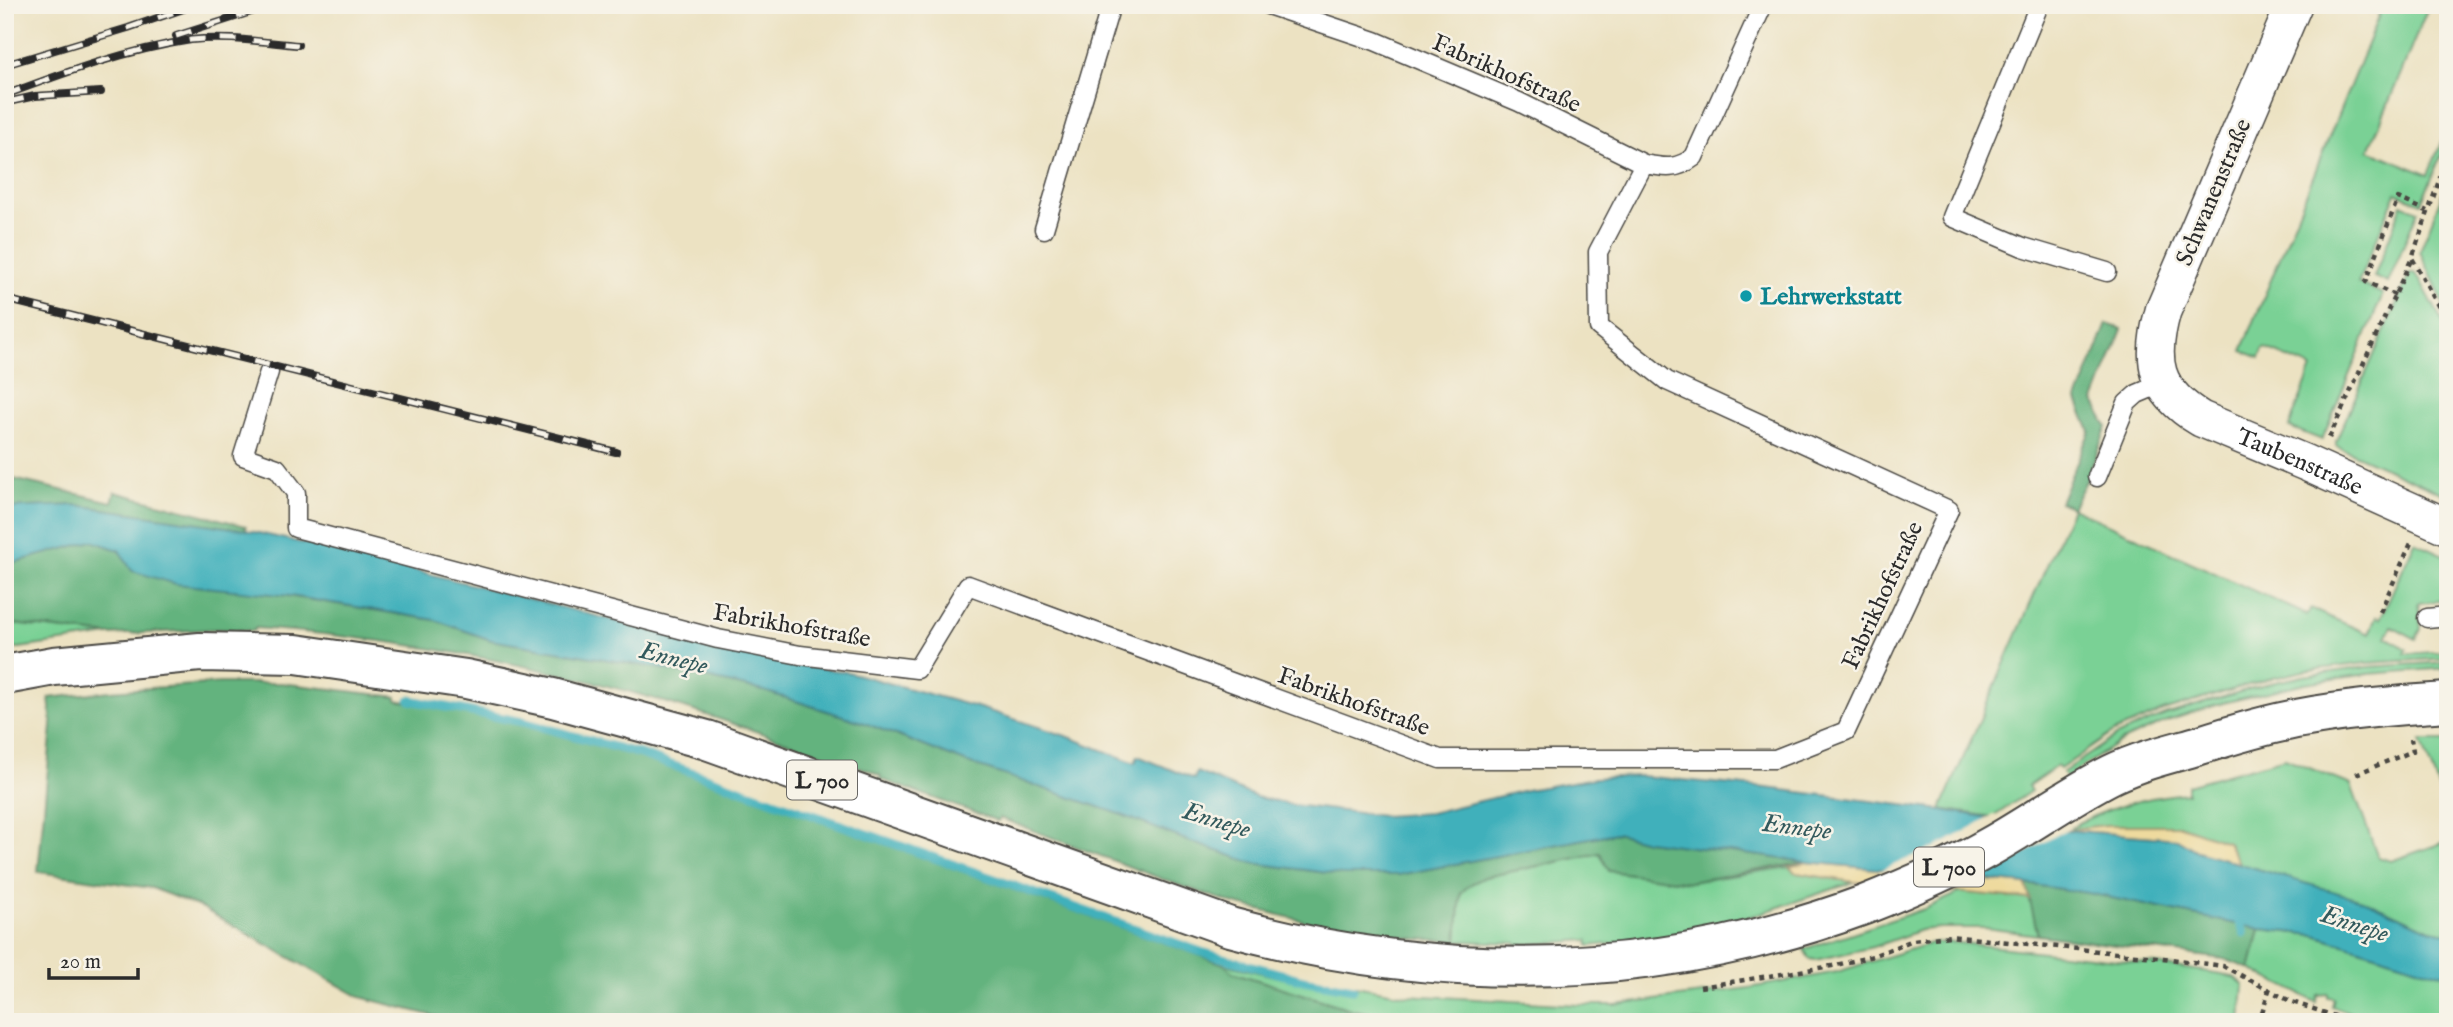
<svg xmlns="http://www.w3.org/2000/svg" width="2453" height="1027" font-family="'IM FELL English',serif">
<style>
.green{fill:#7ad195;stroke:#527e60;stroke-width:2}
.forest{fill:#63b37e;stroke:#476f54;stroke-width:2}
.sand{fill:#eeda9e;stroke:#8c8264;stroke-width:2}
.water{fill:#41b0bb;stroke:#366e73;stroke-width:2}
.pier{fill:#ece2c2}
.lines{fill:none;stroke-linecap:round;stroke-linejoin:round}
.stream{stroke:#41b0bb;stroke-width:9}
.lane-casing{stroke:#484642;stroke-width:21}
.street-casing{stroke:#484642;stroke-width:38}
.primary-casing{stroke:#484642;stroke-width:42}
.path{stroke:#484642;stroke-width:4.5;stroke-dasharray:5 5;stroke-linecap:butt}
.lane{stroke:#fff;stroke-width:18}
.street{stroke:#fff;stroke-width:35}
.primary{stroke:#fff;stroke-width:38}
.rail-casing{stroke:#2b2b2b;stroke-width:8}
.rail{stroke:#f7f3e8;stroke-width:5;stroke-dasharray:16;stroke-linecap:butt}
.culture-dot{fill:#0f9aa8;stroke:#f7f3e8;stroke-width:2.5}
.labels{text-anchor:middle;stroke-width:5;stroke-linejoin:round;paint-order:stroke}
.shield{fill:#f7f3e8;stroke:#686764;stroke-width:2}
.shield-label{font-size:23px;font-weight:bold;fill:#2b2b2b}
.street-label{font-size:24px;fill:#2b2b2b;stroke:#f7f3e8}
.culture-label{font-size:24px;font-weight:bold;fill:#0d838f;stroke:#f7f3e8;text-anchor:start}
.water-label{font-size:26px;font-style:italic;fill:#335a5d;stroke:#f7f3e8}
</style>
<rect width="100%" height="100%" fill="#f7f3e8"/>
<filter id="ink" filterUnits="userSpaceOnUse"><feTurbulence type="fractalNoise" baseFrequency=".0143" numOctaves="2"/><feDisplacementMap in="SourceGraphic" scale="14" xChannelSelector="R" yChannelSelector="G"/><feConvolveMatrix kernelMatrix="1 2 1 2 8 2 1 2 1" color-interpolation-filters="sRGB"/></filter>
<filter id="wash" filterUnits="userSpaceOnUse"><feTurbulence type="fractalNoise" baseFrequency=".00686" numOctaves="4" result="noise"/><feDisplacementMap in="SourceGraphic" scale="28" xChannelSelector="R" yChannelSelector="G"/><feGaussianBlur stdDeviation="1.57" result="paint"/><feColorMatrix in="noise" values="0 0 0 0 0 0 0 0 0 0 0 0 0 0 0 0 0 1.4 0 .05"/><feComposite in="paint" operator="in"/></filter>
<g filter="url(#wash)">
<rect width="100%" height="100%" fill="#ece2c2"/>
<g class="green">
<path d="M2383,5H2429L2369,150L2428,175L2448,125V140L2421,203L2396,193L2358,283L2383,294L2322,440L2289,427L2312,368L2264,348L2260,358L2242,351Z"/>
<path d="M2448,179V313L2420,251Z"/>
<path d="M2402,204L2418,211L2388,283L2374,277Z"/>
<path d="M2410,273H2414L2419,278L2448,332V496L2336,446V441Z"/>
<path d="M2072,508L2307,615L2311,609L2369,634L2376,617L2380,619L2415,542L2448,557V600L2418,603L2421,629L2416,639L2392,626L2386,637L2407,649L2405,654L2448,651V658L2366,663L2303,671L2261,681L2163,711L2114,732L2060,769L2057,766L2028,786L2031,791L1993,817L1941,809Z"/>
<path d="M5,623L109,635L5,650Z"/>
<path d="M2448,662V668L2368,674L2305,683L2223,703L2167,721L2120,742L2066,778L2062,773L2116,736L2140,725L2165,715L2262,685L2303,676L2367,667Z"/>
<path d="M2421,741H2448V813Z"/>
<path d="M2285,758L2351,785L2378,857L2391,861L2448,841V933L2430,930L2369,902L2241,866L2227,842L2178,825H2106L2066,830C2104,808 2144,797 2187,793V785Z"/>
<path d="M1601,853L1689,882L1790,867L1797,873L1854,882L1692,936L1589,946L1588,940L1517,945L1516,943L1457,941L1461,893L1469,885L1485,877Z"/>
<path d="M1961,892L2030,899L2038,935L1985,928H1940L1921,930L1873,947L1816,960L1809,959L1804,949L1924,909Z"/>
<path d="M2260,929L2315,935L2437,973L2448,974V1022H2376L2332,1006L2334,998L2328,997V994L2318,995L2316,1002L2250,969Z"/>
<path d="M1951,942L2155,964L2222,974L2236,978L2244,985L2241,1022H1408L1350,1009L1232,972L1224,964L1304,983L1354,992L1355,986L1406,995L1579,1005H1616L1749,988L1837,972L1931,943Z"/>
</g>
<g class="forest">
<path d="M2107,324L2122,329L2094,401L2107,427L2086,481L2072,508L2060,502L2090,431L2077,400Z"/>
<path d="M5,477L112,502L115,492L246,526V530L76,505L5,508Z"/>
<path d="M92,541L119,550L133,571L435,620L491,640L675,671L764,691L862,722L968,763L1117,813L1191,842L1253,863L1342,875H1398L1616,833L1646,841L1807,862L1689,882L1609,871L1600,853L1485,877L1469,885L1461,893L1457,941L1418,939L1345,931L1235,904L1170,882L1000,818L998,821L880,779L881,776L874,772C792,744 710,714 627,691C504,658 381,637 255,628L254,631L217,629L109,635L5,623V565Z"/>
<path d="M220,683H281L397,697V700L522,725L639,757L1224,964L1232,972L1350,1009L1408,1022H458L360,997L200,907L152,888L38,872L52,726L49,698L110,691Z"/>
<path d="M2026,884L2088,893L2260,929L2250,969L2224,959L2038,935Z"/>
</g>
<g class="sand">
<path d="M2106,825H2178L2227,842L2241,866L2197,851L2177,839L2066,830Z"/>
<path d="M1807,862L2026,884L2030,899L1854,882L1797,873L1790,867Z"/>
</g>
<path class="water" d="M76,505L246,530L350,554L788,664L848,672L980,708L1069,737L1135,763L1138,756L1194,779L1197,772L1256,797L1293,805L1383,816L1430,813L1526,790L1595,778L1640,776L1767,788L1942,810L2066,830L2177,839L2197,851L2369,902L2430,930L2448,933V974L2437,973L2315,935L2260,929L2088,893L2026,884L1807,862L1646,841L1616,833L1398,875H1342L1253,863L1191,842L1117,813L968,763L862,722L764,691L675,671L491,640L435,620L290,596L176,584L132,571L119,550L92,541L5,565V508Z"/>
<path class="pier" d="M1993,815L2071,827L1975,882L1877,872L1948,841Z"/>
<g class="lines">
<g class="stream">
<path d="M410,700L523,722L640,754L1201,952L1303,980L1353,989"/>
<path d="M2237,915L2244,933"/>
</g>
</g>
</g>
<g filter="url(#ink)">
<g class="lines">
<defs>
<g id="lane">
<path d="M1268,5L1375,41L1519,102L1644,164"/>
<path d="M2039,5L1952,217L2023,247L2107,272"/>
<path d="M1044,229L1111,5"/>
<path d="M269,372L243,456L277,468L296,493V528L718,639L800,655L917,669L968,585L1440,759H1775L1846,731L1949,510L1667,381L1599,327L1598,252L1644,164C1665,168 1677,170 1694,157L1763,5"/>
<path d="M2097,477L2127,403L2137,394L2163,383"/>
<path d="M2427,618L2448,616"/>
</g>
<g id="street">
<path id="s1" d="M2294,5L2163,311C2149,361 2154,391 2201,419L2306,463L2448,527"/>
</g>
<path id="primary" d="M5,675L54,666L200,652L296,654L466,679L553,698L707,740L1230,927C1442,984 1656,982 1864,905C1907,888 1951,869 1991,846C2032,823 2070,795 2112,774C2139,761 2168,754 2197,746C2231,735 2266,724 2302,718C2350,709 2399,705 2448,702"/>
</defs>
<use href="#lane" class="lane-casing"/>
<use href="#street" class="street-casing"/>
<use href="#primary" class="primary-casing"/>
<g class="path">
<path d="M2448,155L2412,258L2448,324"/>
<path d="M2395,295L2366,282L2398,198L2427,211"/>
<path d="M2329,438L2412,258"/>
<path d="M2380,612L2411,543"/>
<path d="M2356,774L2413,751L2411,739"/>
<path d="M1700,987L1832,966L1873,956L1913,940L1950,936L2156,957L2223,966L2292,1002L2353,1022"/>
<path d="M2259,1022L2269,990"/>
</g>
<use href="#lane" class="lane"/>
<use href="#street" class="street"/>
<use href="#primary" class="primary"/>
<defs>
<g id="rail">
<path d="M176,36L273,5"/>
<path d="M5,65L128,28L195,5"/>
<path d="M5,95C66,72 126,50 191,40C225,36 263,42 298,45"/>
<path d="M8,102L35,96L101,92"/>
<path d="M5,299L616,452"/>
</g>
</defs>
<use href="#rail" class="rail-casing"/>
<use href="#rail" class="rail"/>
</g>
</g>
<circle class="culture-dot" cx="1746" cy="296" r="7"/>
<g class="labels">
<g class="shield">
<rect x="787" y="760.5" width="70" height="39" rx="5"/>
<rect x="1914" y="847.5" width="70" height="39" rx="5"/>
</g>
<g class="shield-label">
<text x="822" y="788">L 700</text>
<text x="1949" y="875">L 700</text>
</g>
<g class="street-label">
<text transform="translate(1507 73) rotate(24)" y="8">Fabrikhofstraße</text>
<text transform="translate(2213 192) rotate(-67)" y="8">Schwanenstraße</text>
<text dy="8" stroke="none"><textPath href="#s1" startOffset="567">Taubenstraße</textPath></text>
<text transform="translate(1882 595) rotate(-65)" y="8">Fabrikhofstraße</text>
<text transform="translate(792 625) rotate(10)" y="8">Fabrikhofstraße</text>
<text transform="translate(1354 701) rotate(20)" y="8">Fabrikhofstraße</text>
</g>
<g class="culture-label">
<text x="1760" y="304">Lehrwerkstatt</text>
</g>
<g class="water-label">
<text transform="translate(674 657) rotate(14)" y="9">Ennepe</text>
<text transform="translate(1217 819) rotate(17)" y="9">Ennepe</text>
<text transform="translate(1797 826) rotate(7)" y="9">Ennepe</text>
<text transform="translate(2355 923) rotate(18)" y="9">Ennepe</text>
</g>
</g>
<rect width="2453" height="1027" fill="none" stroke="#f7f3e8" stroke-width="28"/>
<path d="M49 968v10h89v-10" fill="none" stroke="#2b2b2b" stroke-width="3.5"/>
<text x="60" y="968" font-size="21" fill="#2b2b2b" stroke="#f7f3e8" stroke-width="5" paint-order="stroke">20 m</text>
</svg>
